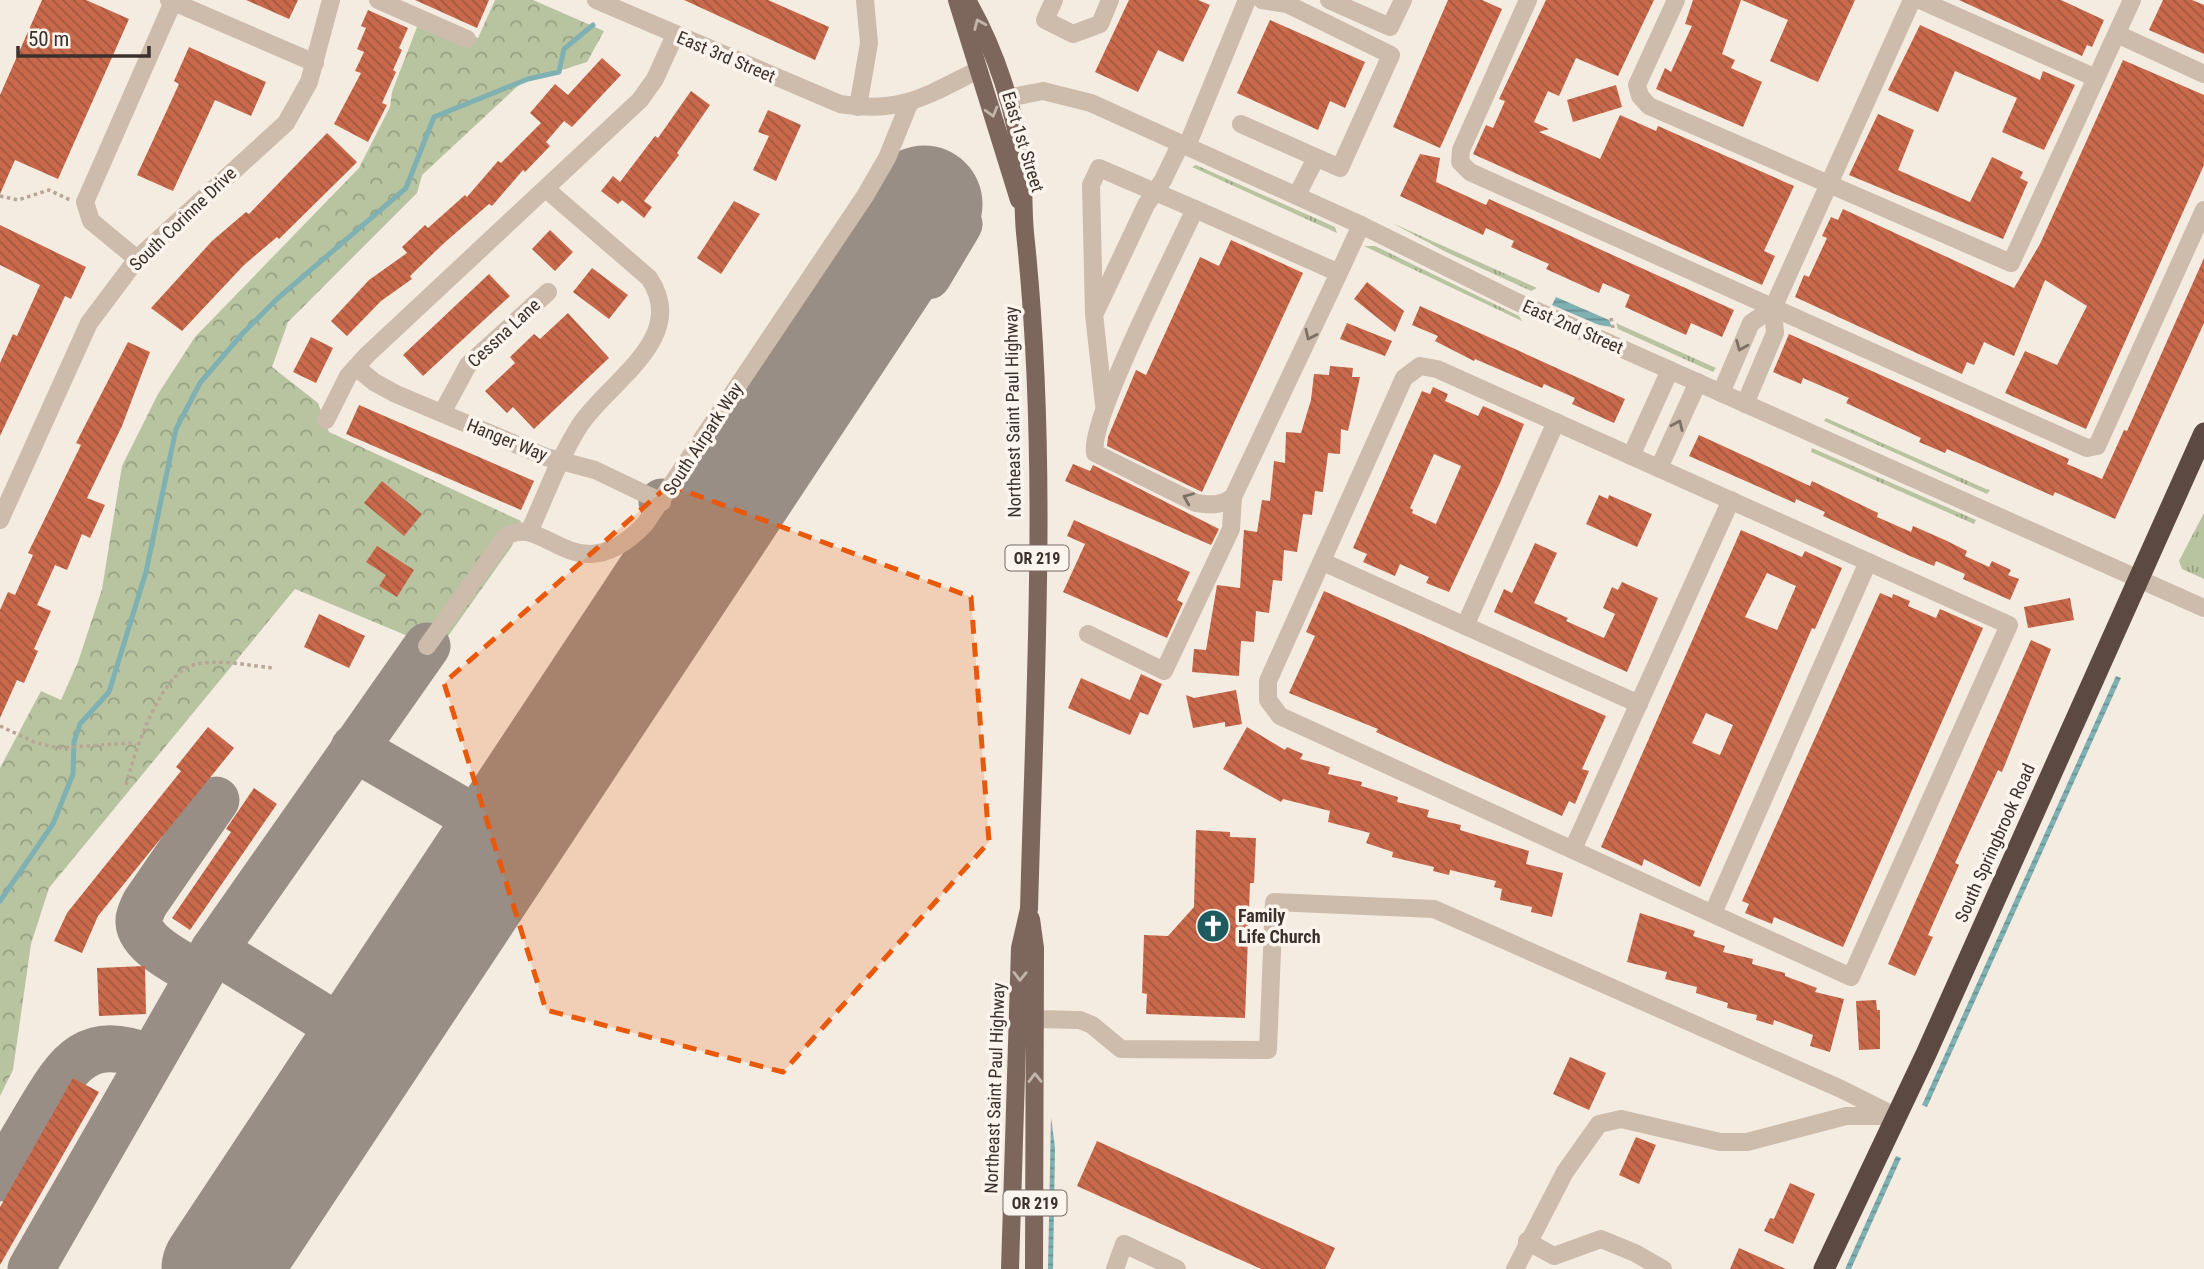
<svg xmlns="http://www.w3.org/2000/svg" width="2204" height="1269" font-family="'Roboto Condensed',sans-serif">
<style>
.grass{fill:url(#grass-tufts)}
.forest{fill:url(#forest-crowns)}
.water{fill:url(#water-rules)}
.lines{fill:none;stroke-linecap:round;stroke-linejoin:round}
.stream{stroke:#7fb0b2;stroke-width:5}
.taxiway{stroke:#988e86;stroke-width:47}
.runway{stroke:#988e86;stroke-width:117}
.building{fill:url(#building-back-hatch);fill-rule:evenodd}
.path{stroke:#b9a596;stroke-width:3.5;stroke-dasharray:3.5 3.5;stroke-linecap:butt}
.minor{stroke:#cdbbac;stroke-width:18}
.major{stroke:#7d675c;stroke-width:18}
.highway{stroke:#5c4a42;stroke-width:21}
.oneway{stroke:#c2b5ac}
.oneway2{stroke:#7d6f65}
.marked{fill:#e8590c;fill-opacity:0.2;stroke:#e8590c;stroke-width:5;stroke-dasharray:14 9;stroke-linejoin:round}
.labels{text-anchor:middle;stroke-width:7;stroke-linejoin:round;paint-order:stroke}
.shield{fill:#fbf5ee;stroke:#756b66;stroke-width:2}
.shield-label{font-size:16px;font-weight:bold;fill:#3b302b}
.street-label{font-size:18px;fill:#3b302b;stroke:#fbf5ee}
.poi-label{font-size:18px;font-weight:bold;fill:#3b302b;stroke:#fbf5ee;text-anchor:start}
</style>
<defs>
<pattern id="grass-tufts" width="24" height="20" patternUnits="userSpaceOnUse" patternTransform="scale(1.75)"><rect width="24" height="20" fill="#b8c4a0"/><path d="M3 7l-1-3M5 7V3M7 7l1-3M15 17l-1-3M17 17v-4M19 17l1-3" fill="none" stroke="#97a083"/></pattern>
<pattern id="forest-crowns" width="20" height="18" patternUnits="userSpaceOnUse" patternTransform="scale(1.75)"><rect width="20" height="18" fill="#b8c4a0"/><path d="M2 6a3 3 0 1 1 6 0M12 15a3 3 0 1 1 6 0" fill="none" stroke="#97a083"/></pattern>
<pattern id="water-rules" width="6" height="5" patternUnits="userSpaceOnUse" patternTransform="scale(1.75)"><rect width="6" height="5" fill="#7fb0b2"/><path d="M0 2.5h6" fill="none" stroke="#699091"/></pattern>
<pattern id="building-back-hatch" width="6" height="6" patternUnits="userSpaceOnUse" patternTransform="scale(1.75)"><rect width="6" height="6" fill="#c8694b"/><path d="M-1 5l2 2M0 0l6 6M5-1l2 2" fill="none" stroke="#a4573f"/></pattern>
</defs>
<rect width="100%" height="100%" fill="#f4ebe1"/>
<g class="grass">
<path d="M1196,165L1335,227L1337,233L1192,167Z"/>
<path d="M1392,223L1537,288L1531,291L1446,252Z"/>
<path d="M1364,246H1375L1519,316L1522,321Z"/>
<path d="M1616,323L1716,368L1713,372L1618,329Z"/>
<path d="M1826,418L1986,489L1990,490L1987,494L1824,421Z"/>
<path d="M1812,448L1976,520L1974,524L1811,452Z"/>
<path d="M2204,513V579L2182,569L2179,561Z"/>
</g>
<path class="forest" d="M495,0H533L604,31L587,62L521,83L422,175L417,193L288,322L272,367L318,403L329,432L521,521L512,546L439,649L295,589L49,888L31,944L13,1070L0,1096V768L41,691L61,700L78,662L102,589L122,466L158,394L195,337L359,168L390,107L392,92L422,14L478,38Z"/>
<g class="water">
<path d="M1556,297L1609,320L1612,327L1599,325L1552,305Z"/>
<path d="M2116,676L2121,678L1927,1107L1922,1105Z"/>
<path d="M1051,1117L1055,1148L1053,1269H1048Z"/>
<path d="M1896,1156L1901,1158L1851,1269H1845Z"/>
</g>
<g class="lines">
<path class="stream" d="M0,901L53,824L73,774L74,742L80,724L109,692L146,572L176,429L200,383L243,333L277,299L406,188L434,117L528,79L559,72L564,49L593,25"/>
<g class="taxiway">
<path d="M877,276L910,278L928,276L959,224L955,213L941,204H924"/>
<path d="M662,502L709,529"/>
<path d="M354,748L506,836"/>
<path d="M214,950L368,1045"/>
<path d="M199,975C181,963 137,944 139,919C140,914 143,907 145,903L216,800"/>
<path d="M0,1178C13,1156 26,1134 39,1112C69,1062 87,1033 150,1058"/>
<path d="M31,1269L214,950L427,646"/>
</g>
<path class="runway" d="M220,1269L924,204"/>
</g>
<g class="building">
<path d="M42,0H86L129,19L58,179L15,160L0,194V95Z"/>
<path d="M246,0H298L289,19Z"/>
<path d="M415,0H489L477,28Z"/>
<path d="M684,0H768L829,27L815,60Z"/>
<path d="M1129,0H1198L1210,5L1183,62L1158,50L1138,92L1095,72Z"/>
<path d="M1448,0H1482L1502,9L1440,148L1393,127Z"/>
<path d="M1546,0H1654L1618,76L1576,58L1559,96L1548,91L1534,122L1549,129L1539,132L1600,159L1620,115L1656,131L1658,126L1794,186L1764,251L1775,256L1762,285L1473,154L1486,125L1493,128L1505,101L1499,99Z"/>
<path d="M1693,0H1741L1722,54L1735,60L1731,68L1762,82L1743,127L1656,89L1665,68L1671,72L1692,26L1685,24Z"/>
<path d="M1742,0H1855L1818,82L1770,61L1788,20Z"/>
<path d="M1959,0H2061L2104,20L2092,47L2087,45L2082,56Z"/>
<path d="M2163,0H2192L2204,5V54L2149,30Z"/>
<path d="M368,10L408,28L399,48L402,50L393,70L396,72L382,103L387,105L368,142L334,124L361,73L355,71L364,52L357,49L366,28L361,26Z"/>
<path d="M1270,20L1365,62L1345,108L1330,101L1318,130L1237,93Z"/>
<path d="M1920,25L2040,80L2043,71L2075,85L2044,150L2002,132L2017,98L1955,71L1938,112L1888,90Z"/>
<path d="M189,47L266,82L251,116L215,100L173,191L137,175L179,84L174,81Z"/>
<path d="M602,58L621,75L572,127L564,121L546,142L550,146L525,172L523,170L492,206L489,204L443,244L410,276L412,279L381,301L347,336L331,321L369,280L407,253L402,247L425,225L428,228L465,195L467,197L498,161L501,163L541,123L530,113L555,84L568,95Z"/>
<path d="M2123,60L2204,95V165L2086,429L2005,393L2025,351L2057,365L2087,306L2045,280L2014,356L1984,342L1974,365L1967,362L1962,374L1795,297L1804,275L1809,277L1827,238L1822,236L1831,217L1838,220L1843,209L2014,288L2040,244Z"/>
<path d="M1616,85L1622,107L1573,122L1567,100Z"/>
<path d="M691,91L710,105L677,153L679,155L644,201L652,207L644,218L622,200L618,204L601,191L613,176L620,182L655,136L658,138Z"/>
<path d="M768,110L801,125L776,181L753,170L769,136L758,132Z"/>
<path d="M1878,114L1914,130L1898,170L1970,202L1992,157L2023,172L2020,178L2028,182L2003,239L1849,175Z"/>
<path d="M327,133L357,162L344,175L279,239L277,237L244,265L182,331L151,308L212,241L246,212L249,214Z"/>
<path d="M1420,154L1440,158L1436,182L1486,205L1489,199L1734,310L1722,337L1691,323L1686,335L1625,307L1630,295L1603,283L1599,293L1546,269L1549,264L1511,247L1514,241L1486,228L1483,235L1400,196Z"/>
<path d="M734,201L760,214L721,274L697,258Z"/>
<path d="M0,225L86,267L71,299L65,296L0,436V363L13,334L17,336L40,285L0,265Z"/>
<path d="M550,230L573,252L555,271L532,249Z"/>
<path d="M1231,240L1303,273L1202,492L1107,446L1108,437L1136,370L1146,375L1200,257L1219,266Z"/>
<path d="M2204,258V323L2115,519L2055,492L2053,496L1947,449L1945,453L1919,442L1921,438L1846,403L1849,398L1803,378L1801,384L1773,372L1789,334L2069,459L2067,464L2102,479L2124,430L2127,431Z"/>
<path d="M592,268L628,295L609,319L573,292Z"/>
<path d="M489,274L510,296L423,376L403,355Z"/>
<path d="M1367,282L1404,311L1395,332L1354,299Z"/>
<path d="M1420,306L1625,399L1614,423L1572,404L1575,398L1544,384L1542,388L1475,359L1474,361L1435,341L1438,336L1412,325Z"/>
<path d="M568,313L609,358L534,429L513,407L507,413L485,391L515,363L510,357L534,334L540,339Z"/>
<path d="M1347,323L1392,341L1385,356L1340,339Z"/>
<path d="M311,337L333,348L316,383L293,372Z"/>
<path d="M128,342L150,352L122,426L87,498L105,505L90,538L82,534L67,570L55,565L37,605L51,611L34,649L38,651L24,683L17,680L0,718V610L8,592L15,595L33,555L28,553L81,445L76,443Z"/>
<path d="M1330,366L1353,368L1352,377H1360L1348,431L1341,429L1340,454L1328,453L1323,492L1315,491L1312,515L1303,514L1297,552L1284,550L1282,581L1273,580L1269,613L1256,611L1254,642L1241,641L1239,676L1192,672L1194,649L1206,650L1217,585L1240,588L1244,530L1257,532L1262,500L1270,501L1274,461L1285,463L1286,432L1301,433L1311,400L1314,374L1329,375Z"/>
<path d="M1433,387L1448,394L1445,401L1478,416L1483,406L1524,424L1500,483L1449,592L1426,583L1429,577L1400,564L1395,576L1363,562L1367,554L1353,548L1422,391L1430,394ZM1434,454L1461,466L1436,524L1412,513L1413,510L1410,508Z"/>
<path d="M359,405L534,481L521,510L346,434Z"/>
<path d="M1699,435L1810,486L1812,481L1878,513L1877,517L1911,532L1913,526L1945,540L1967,551L1965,556L1989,567L1992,561L2011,570L2008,575L2019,579L2010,600L1963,579L1965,574L1936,561L1934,566L1910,556L1823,516L1825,512L1796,499L1795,503L1689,456Z"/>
<path d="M1073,464L1090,471L1093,465L1219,529L1211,545L1065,481Z"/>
<path d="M382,481L422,514L404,536L364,503Z"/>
<path d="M1599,495L1608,499L1609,495L1652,514L1637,547L1586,524Z"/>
<path d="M1074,520L1190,572L1177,600L1183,603L1167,638L1063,592L1085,544L1067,536Z"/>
<path d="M1741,530L1802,557L1805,551L1842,568L1815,629L1812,628L1700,887L1644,859L1642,866L1601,847ZM1767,573L1796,586L1777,630L1745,617ZM1706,713L1733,725L1720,755L1692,743Z"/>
<path d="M1535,543L1557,553L1534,603L1568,618L1566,621L1604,638L1615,614L1603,608L1612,587L1618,590L1622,582L1658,598L1627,672L1494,612L1504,589L1512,593Z"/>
<path d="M377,546L414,570L397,597L379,586L386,575L366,562Z"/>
<path d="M1324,591L1606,716L1582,769L1589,771L1575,804L1569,801L1562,816L1376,732L1378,729L1289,693L1315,636L1306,632Z"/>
<path d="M1880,593L1892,598L1893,594L1910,601L1908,606L1936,618L1940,609L1983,628L1843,947L1774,917L1772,924L1745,913L1749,904L1742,901Z"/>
<path d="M2070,598L2074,620L2028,628L2024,607Z"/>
<path d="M319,614L365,636L349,668L304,647Z"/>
<path d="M2031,640L2051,649L2002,772L1998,770L1955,863L1959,865L1928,935L1933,937L1915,976L1888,964Z"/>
<path d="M1141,674L1162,684L1148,715L1140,712L1130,735L1068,708L1081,678L1130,700Z"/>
<path d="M1236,690L1242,724L1225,727V722L1193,728L1186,695L1194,698Z"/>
<path d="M208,727L234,748L98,916L82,953L54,941L67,913L181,771L176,767Z"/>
<path d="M1247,727L1285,750L1287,747L1303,754L1300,759L1330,767L1328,774L1362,782L1361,786L1398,797L1397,802L1429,810L1427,817L1461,825L1460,830L1529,851L1526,864L1563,873L1552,917L1531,912L1532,907L1500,900L1502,889L1494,887L1496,881L1450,870L1449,875L1433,871L1434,867L1392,857L1393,852L1366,843L1370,833L1328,822L1330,811L1283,799L1281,802L1223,769Z"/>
<path d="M254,788L277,804L190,930L172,918L231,832L226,829Z"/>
<path d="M1196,830L1230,832V837L1256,838L1254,883H1250L1245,1018L1146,1014L1147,994L1142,993L1144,935L1168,936L1194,907Z"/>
<path d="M1640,913L1695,931L1693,936L1725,946L1723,952L1753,959L1752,964L1785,973V976L1817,988L1815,992L1844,999L1830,1052L1810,1046L1813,1035L1774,1020L1773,1025L1756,1020L1757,1015L1727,1008L1728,1003L1696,993L1697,987L1665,979L1667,972L1627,962Z"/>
<path d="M145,966L146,1014L99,1016L97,968Z"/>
<path d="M1876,1000L1877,1010H1880V1049L1859,1050L1856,1001Z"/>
<path d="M1570,1057L1606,1073L1589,1110L1553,1094Z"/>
<path d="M73,1078L99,1092L0,1265V1207Z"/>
<path d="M1636,1137L1656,1145L1639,1184L1619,1175Z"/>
<path d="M1097,1141L1335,1248L1325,1269H1261L1077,1186Z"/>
<path d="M1790,1183L1815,1194L1793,1244L1764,1231L1770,1218L1774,1219Z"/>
<path d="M1739,1248L1786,1269H1730Z"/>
</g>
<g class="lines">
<g class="path">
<path d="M0,196L18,200L49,190L70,200"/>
<path d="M1611,318L1613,328"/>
<path d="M0,726L34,742L58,748L129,743L136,745"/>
<path d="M126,785C134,754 159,675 193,665C217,658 250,666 274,668"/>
</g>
<g class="minor">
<path d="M169,0L315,63"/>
<path d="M378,0L467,39"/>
<path d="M596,0L840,104C901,114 926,96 978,70"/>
<path d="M1054,0L1045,20L1073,34L1100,24L1110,0"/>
<path d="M1329,0L1390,27L1403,0"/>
<path d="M1528,0L1461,150L1460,162L1470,172L2087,448L2097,446L2204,210"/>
<path d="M1676,0L1637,85L1640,96L1649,106L2011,263L2132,0"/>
<path d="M1920,0L2096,78"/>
<path d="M2117,34L2204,74"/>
<path d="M1007,98L1043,91L1091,103L1361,225L1517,302L2204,608"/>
<path d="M858,107L869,43L865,0"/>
<path d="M1241,124L1340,168L1391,55L1287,4L1262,0"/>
<path d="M1187,146L1247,0"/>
<path d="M1297,195L1316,158"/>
<path d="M137,259L91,221L85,202L173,2"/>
<path d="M1339,273L1195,209C1177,249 1088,421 1095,453L1196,503C1210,505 1221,506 1233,497L1339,273L1361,225"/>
<path d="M1096,311L1146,205L1163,180L1181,143"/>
<path d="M1420,366L1437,369L2009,625L1851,977L1280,716L1268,700V681L1404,378Z"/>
<path d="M356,367L374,382L396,394L546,457L595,470L662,502"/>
<path d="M1721,393L1751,323L1773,308"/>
<path d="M1745,404L1775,333L1773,308L1912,0"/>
<path d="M1104,405L1094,314L1091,185L1099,168L1195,209"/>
<path d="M442,413L468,365L548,292"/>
<path d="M326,420L348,376L367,355L640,100L655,79L675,35"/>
<path d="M1631,456L1670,370"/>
<path d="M1659,468L1698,382"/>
<path d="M0,520L89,323L137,259L286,123L309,82L331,0"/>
<path d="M529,532C545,497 559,458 580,425C608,382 690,338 649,278L546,189"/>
<path d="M1323,562L1639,704"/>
<path d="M1465,626L1556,422"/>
<path d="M1088,634L1164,671L1231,529L1233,497"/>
<path d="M427,646L505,537C544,510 575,597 645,524L865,196L887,158L909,104"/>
<path d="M1573,849L1731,500"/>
<path d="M1713,913L1868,562"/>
<path d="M1034,1019L1080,1020L1092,1025L1121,1049L1268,1050L1274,902L1434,909L1841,1089L1895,1116"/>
<path d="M1527,1241L1554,1256L1601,1239L1635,1253L1663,1269"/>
<path d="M1115,1269L1124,1244L1177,1269"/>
<path d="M1515,1269L1565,1172L1599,1124L1621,1119L1720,1142H1747L1846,1116H1891"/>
</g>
<g class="major">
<path d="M957,0L1019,200"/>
<path d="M967,0C995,49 1017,113 1022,170C1024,191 1023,212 1025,233C1049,457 1035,684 1029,909L1020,948L1010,1269"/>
<path d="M1031,919L1035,948L1034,1269"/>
</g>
<path class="highway" d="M1824,1269L1926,1054L2204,433"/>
</g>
<defs><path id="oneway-chevron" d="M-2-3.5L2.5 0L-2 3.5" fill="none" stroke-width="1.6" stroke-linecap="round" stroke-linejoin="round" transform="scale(1.75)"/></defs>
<g class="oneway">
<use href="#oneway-chevron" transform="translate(979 24) rotate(-113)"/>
<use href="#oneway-chevron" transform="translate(992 112) rotate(74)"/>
<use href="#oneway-chevron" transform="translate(1020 976) rotate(91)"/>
<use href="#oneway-chevron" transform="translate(1035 1078) rotate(-91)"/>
</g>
<g class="oneway2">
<use href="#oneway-chevron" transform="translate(1310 335) rotate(115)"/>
<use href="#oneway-chevron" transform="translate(1741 346) rotate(113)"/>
<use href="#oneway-chevron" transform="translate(1678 425) rotate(-66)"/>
<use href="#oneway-chevron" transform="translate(1188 498) rotate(-157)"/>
</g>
<path class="marked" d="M669,485L971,597L989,842L783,1072L546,1010L444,683Z"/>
<defs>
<symbol id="church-disc" viewBox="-11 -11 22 22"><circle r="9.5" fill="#1f5a5e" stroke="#fbf5ee"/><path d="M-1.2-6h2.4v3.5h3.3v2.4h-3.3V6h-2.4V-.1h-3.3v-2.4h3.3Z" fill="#fff"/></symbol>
</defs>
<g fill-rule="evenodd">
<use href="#church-disc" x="1194" y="907" width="38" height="38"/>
</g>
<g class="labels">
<g class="shield">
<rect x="1005.5" y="545.5" width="63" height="25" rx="5"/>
<rect x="1003.5" y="1190.5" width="63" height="25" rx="5"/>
</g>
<g class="shield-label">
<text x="1037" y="564">OR 219</text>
<text x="1035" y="1209">OR 219</text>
</g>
<g class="street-label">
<text transform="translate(726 57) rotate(23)" y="6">East 3rd Street</text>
<text transform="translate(1023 142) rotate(73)" y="6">East 1st Street</text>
<text transform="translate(183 219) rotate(-44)" y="6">South Corinne Drive</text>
<text transform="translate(1573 327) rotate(24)" y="6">East 2nd Street</text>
<text transform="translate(504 333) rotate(-43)" y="6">Cessna Lane</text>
<text transform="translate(1013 412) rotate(-91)" y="6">Northeast Saint Paul Highway</text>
<text transform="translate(703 439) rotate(-57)" y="6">South Airpark Way</text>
<text transform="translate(507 440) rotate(22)" y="6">Hanger Way</text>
<text transform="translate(1995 843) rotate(-66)" y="6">South Springbrook Road</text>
<text transform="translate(995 1088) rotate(-88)" y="6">Northeast Saint Paul Highway</text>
</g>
<g class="poi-label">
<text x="1238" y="922">Family<tspan x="1238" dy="21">Life Church</tspan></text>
</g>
</g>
<path d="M18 46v10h131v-10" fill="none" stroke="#3b302b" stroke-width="3.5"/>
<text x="28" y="46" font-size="21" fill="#3b302b" stroke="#fbf5ee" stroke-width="5" paint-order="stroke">50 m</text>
</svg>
